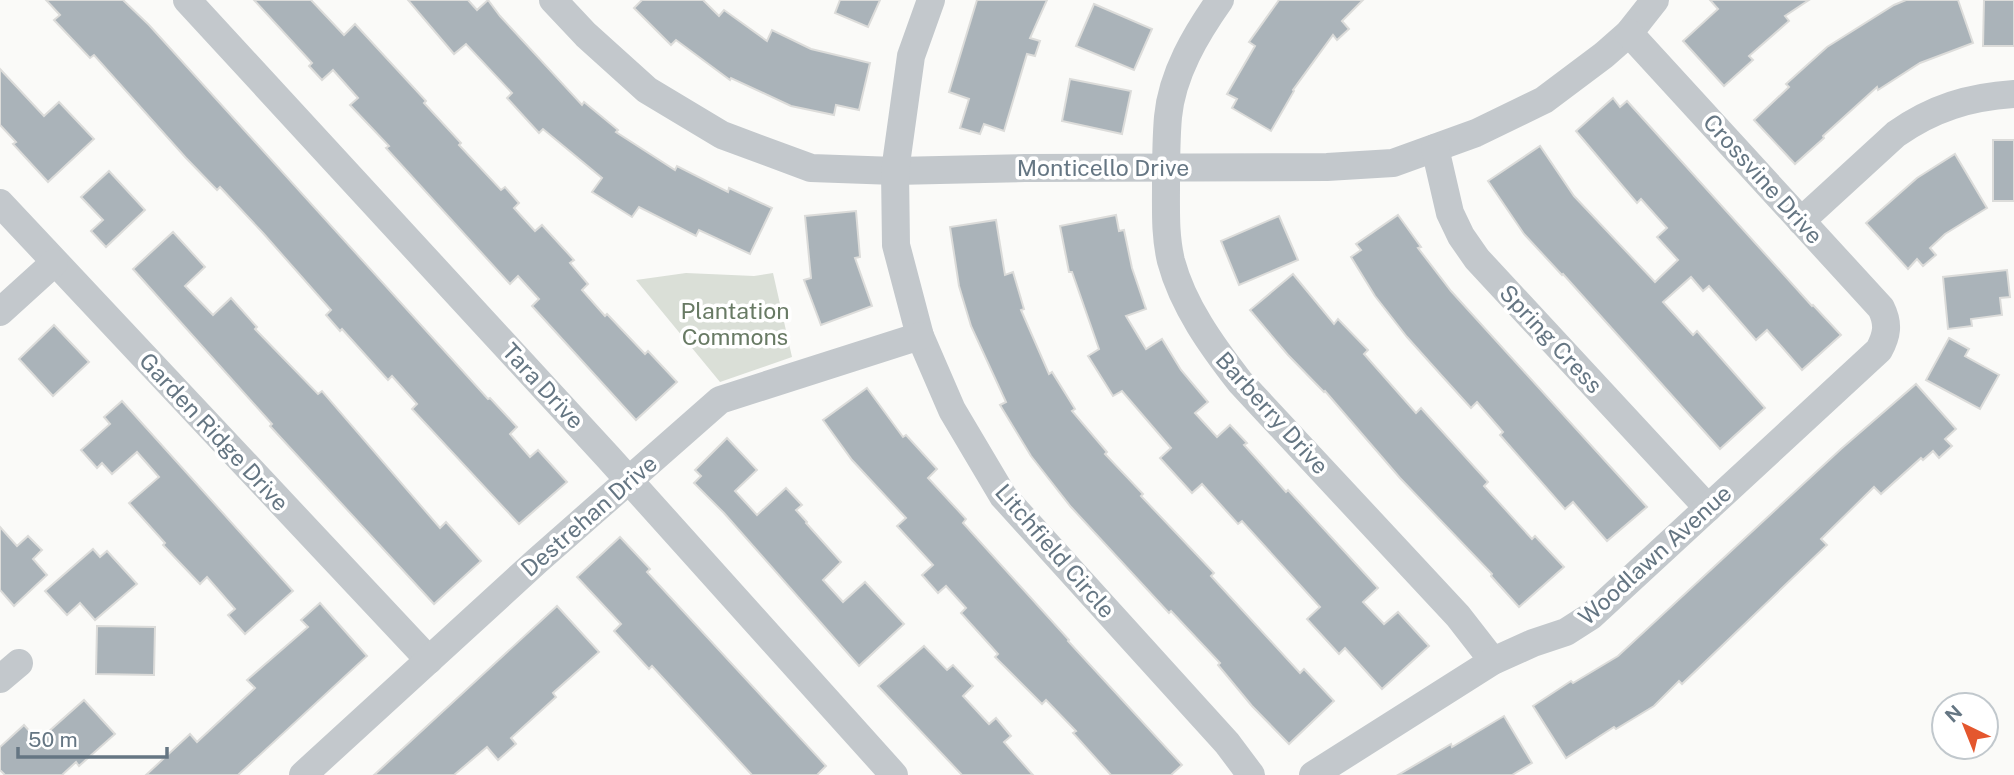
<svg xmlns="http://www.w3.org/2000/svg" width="2014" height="775" font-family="'Public Sans',sans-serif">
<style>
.green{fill:#dadfd7}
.building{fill:#aab3b9;stroke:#dcdcda;stroke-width:2}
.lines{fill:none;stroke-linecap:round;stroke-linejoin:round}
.minor{stroke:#c3c8cc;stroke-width:28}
.labels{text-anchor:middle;stroke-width:7;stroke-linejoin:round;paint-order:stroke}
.street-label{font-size:23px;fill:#657683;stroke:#fff}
.park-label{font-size:23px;fill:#687a64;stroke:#fff}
</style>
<rect width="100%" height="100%" fill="#fafaf8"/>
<path class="green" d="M686,273L754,276L773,273L792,357L720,382L636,280Z"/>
<g class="building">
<path d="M46,0H123L149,25L488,399L490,398L517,427L510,434L530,457L538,450L567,482L519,524L412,409L417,404L392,376L388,380L342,329L340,331L326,315L331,310L263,233L220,187L217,190L186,158L94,55L90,58L54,20L60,15Z"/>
<path d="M254,0H311L344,35L355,24L426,101L424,103L461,143L459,145L501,190L505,187L519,203L514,208L535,231L542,225L574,260L570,263L588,284L582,290L605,316L607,314L645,354L648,351L677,382L636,420L532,306L539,299L518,276L510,284L386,148L389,146L350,105L358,98L333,70L322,80L309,66L312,63Z"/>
<path d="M408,0H468L477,10L488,0L500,16L582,105L584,102L618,130L616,132L675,170L677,166L728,192L729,188L772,208L750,254L699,230L696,236L639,207L632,217L592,192L602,178L543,129L539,133L507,98L512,93L466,44L454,54Z"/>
<path d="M642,0H703L719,16L724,10L767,41L772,30L811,49L870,63L859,110L836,105L834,115L791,106L731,78L730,80L676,40L671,45L634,8Z"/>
<path d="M840,0H880L868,27L835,13Z"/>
<path d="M977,0H1047L1030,38L1040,41L1035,56L1027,54L1004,131L984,124L980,134L960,128L969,99L949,92Z"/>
<path d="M1279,0H1363L1342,21L1349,29L1337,40L1333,35L1293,90L1294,91L1271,131L1232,108L1237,99L1227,94L1255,46L1249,42Z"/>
<path d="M1710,0H1809L1785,16L1789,21L1749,56L1753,60L1724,86L1683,41L1718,9Z"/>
<path d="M1906,0H1958L1973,43L1920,63L1878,90L1877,87L1823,136L1824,138L1795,164L1754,120L1789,87L1786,84L1827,47L1894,5Z"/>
<path d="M1984,0H2014V46H1983Z"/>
<path d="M1094,4L1152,29L1134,70L1076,46Z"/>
<path d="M0,69L44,116L59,102L94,139L48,182L13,144L16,142L0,125Z"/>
<path d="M1070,79L1131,91L1122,134L1062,121Z"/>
<path d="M1613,98L1620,107L1627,101L1812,306L1813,305L1841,335L1802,370L1767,330L1756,340L1709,286L1703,291L1691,277L1663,302L1693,335L1697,331L1765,408L1720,449L1563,274L1562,275L1524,234L1488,181L1540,146L1574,196L1655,282L1678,260L1657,237L1667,228L1641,199L1637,203L1576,131Z"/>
<rect x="1993" y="140" width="21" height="61"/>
<path d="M1955,154L1987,208L1945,234L1930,248L1936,255L1923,266L1917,259L1908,269L1866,223L1917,178Z"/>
<path d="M109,171L145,210L106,247L91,231L103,220L81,197Z"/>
<path d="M856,211L860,257L855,258L872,306L821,325L804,280L811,278L805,216Z"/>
<path d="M1116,215L1119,231L1124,230L1132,268L1146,309L1126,316L1146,349L1162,339L1181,370L1208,402L1195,413L1217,437L1230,425L1247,443L1244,445L1286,492L1288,490L1378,588L1363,602L1384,624L1398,612L1429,646L1382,689L1345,648L1339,654L1307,619L1320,607L1242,521L1238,524L1202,484L1192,493L1160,458L1171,448L1122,391L1113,396L1088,356L1099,349L1072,272H1069L1060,226Z"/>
<path d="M1398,215L1421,247L1418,248L1451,291L1647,507L1607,541L1573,502L1565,509L1500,435L1503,432L1477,402L1471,408L1442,376L1407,337L1375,296L1351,257L1361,250L1356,244Z"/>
<path d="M1279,216L1298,260L1239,285L1221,241Z"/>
<path d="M996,220L1005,275L1013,272L1024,309L1021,310L1049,374L1052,372L1075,409L1072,411L1107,452L1105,454L1143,494L1141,496L1214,573L1211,576L1300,673L1304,669L1334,701L1289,744L1252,706L1218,665L1220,663L1171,611L1169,613L1071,507L1031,456L1000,405L1006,402L971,326L959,286L950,227Z"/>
<path d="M173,232L205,267L185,286L213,315L231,298L257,327L255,329L318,394L322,391L440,528L446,522L481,561L434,604L270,426L272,424L133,269Z"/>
<path d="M2007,270L2010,297L2000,298L2002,315L1971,319L1972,326L1948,329L1943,277Z"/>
<path d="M1293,274L1334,324L1338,319L1368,350L1364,354L1416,413L1421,408L1488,482L1484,486L1532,539L1535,536L1564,567L1519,607L1491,576L1492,574L1400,478L1325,391L1324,392L1288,355L1250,310Z"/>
<path d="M54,325L89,362L53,396L19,359Z"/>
<path d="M1949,338L1969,349L1965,356L1999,375L1980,409L1926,380Z"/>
<path d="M1916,384L1956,429L1945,439L1952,446L1939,458L1933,451L1923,460L1921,458L1881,494L1874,487L1821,539L1827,545L1682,684L1679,681L1654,706L1616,729L1614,727L1566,758L1533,706L1571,681L1573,683L1618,656L1841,449Z"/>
<path d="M867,388L903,437L906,435L937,469L928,478L966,519L963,523L1069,640L1068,641L1182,765L1171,775H1111L1073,733L1076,731L1046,700L1042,704L995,657L998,654L961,613L966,608L946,586L938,593L922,575L933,565L897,526L906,518L852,460L823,420Z"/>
<path d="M122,401L293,591L245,634L228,615L235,609L207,577L200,584L163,545L165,543L129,503L159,477L137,452L112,474L102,463L97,468L81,450L110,424L104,417Z"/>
<path d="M727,438L757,470L735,491L757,515L786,488L802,505L796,510L807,522L806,523L841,562L823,580L843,602L865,582L904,624L859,666L724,513L694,483L701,476L695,470Z"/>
<path d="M0,527L17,546L28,536L42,550L33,559L47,575L14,606L0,590Z"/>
<path d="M620,537L650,569L647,572L826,766L817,775H752L652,666L649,669L614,631L621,624L577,577Z"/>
<path d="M93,549L100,557L107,551L137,584L95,620L80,603L67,615L45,591Z"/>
<path d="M320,603L367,656L238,775H146L190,734L197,742L255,688L247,680L308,627L301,620Z"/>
<path d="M557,606L599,652L553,693L556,697L511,738L516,744L498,760L487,747L454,775H374Z"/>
<path d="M97,626L155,627L154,675L96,674Z"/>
<path d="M924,646L947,670L953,665L973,686L963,696L989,724L996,718L1011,736L1004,742L1033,775H962L878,686Z"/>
<path d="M84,700L115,734L79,766L76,762L62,775H5L0,770V747L24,725L38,741Z"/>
<path d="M1504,716L1532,763L1512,775H1398L1451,744L1452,747Z"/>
</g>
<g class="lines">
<g class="minor">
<path d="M187,0L608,457L894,775"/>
<path d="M553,0L586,35L647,90L722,135L811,168L895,171L1025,168L1327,167L1393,163L1476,133L1544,100L1604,55L1629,33L1655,0"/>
<path d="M931,0L911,56L895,171L896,245L920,336L952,410L1003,496L1227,743L1251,775"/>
<path d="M1220,0C1196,34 1172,74 1168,117C1166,140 1166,163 1166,186C1166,212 1165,236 1171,261C1183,306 1212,346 1240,382L1458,616L1493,661"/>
<path d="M1435,148L1450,213L1461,236L1477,259L1708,508"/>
<path d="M0,203L429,660"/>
<path d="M1801,221L1896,134C1933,108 1969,97 2014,94"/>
<path d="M0,312L54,263"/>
<path d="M0,679L19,663"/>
<path d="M303,775L537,561L720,400L920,336"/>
<path d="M1313,775L1493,661L1533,643L1566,632L1591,616L1879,350C1887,335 1889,324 1881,308L1629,33"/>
</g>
</g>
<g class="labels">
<g class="street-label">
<text x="1103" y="176">Monticello Drive</text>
<text transform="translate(1763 179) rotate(48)" y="8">Crossvine Drive</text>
<text transform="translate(1551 339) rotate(47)" y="8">Spring Cress</text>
<text transform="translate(543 386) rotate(47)" y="8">Tara Drive</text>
<text transform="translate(1272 413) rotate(48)" y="8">Barberry Drive</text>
<text transform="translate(214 432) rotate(47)" y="8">Garden Ridge Drive</text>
<text transform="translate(589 516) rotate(-41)" y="8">Destrehan Drive</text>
<text transform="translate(1055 551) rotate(49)" y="8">Litchfield Circle</text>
<text transform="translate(1655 555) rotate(-42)" y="8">Woodlawn Avenue</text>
</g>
<g class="park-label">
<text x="735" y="319">Plantation<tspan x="735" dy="26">Commons</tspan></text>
</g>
</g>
<g transform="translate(1965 726) rotate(317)"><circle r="33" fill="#ffffff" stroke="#c1c8cd" stroke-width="2"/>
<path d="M0-5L12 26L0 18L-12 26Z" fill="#e4572e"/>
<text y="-10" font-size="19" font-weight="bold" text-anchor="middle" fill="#657683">N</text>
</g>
<path d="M18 747v10h149v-10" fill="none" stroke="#657683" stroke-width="3.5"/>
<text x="28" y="747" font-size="21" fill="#657683" stroke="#ffffff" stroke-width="5" paint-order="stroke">50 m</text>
</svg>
